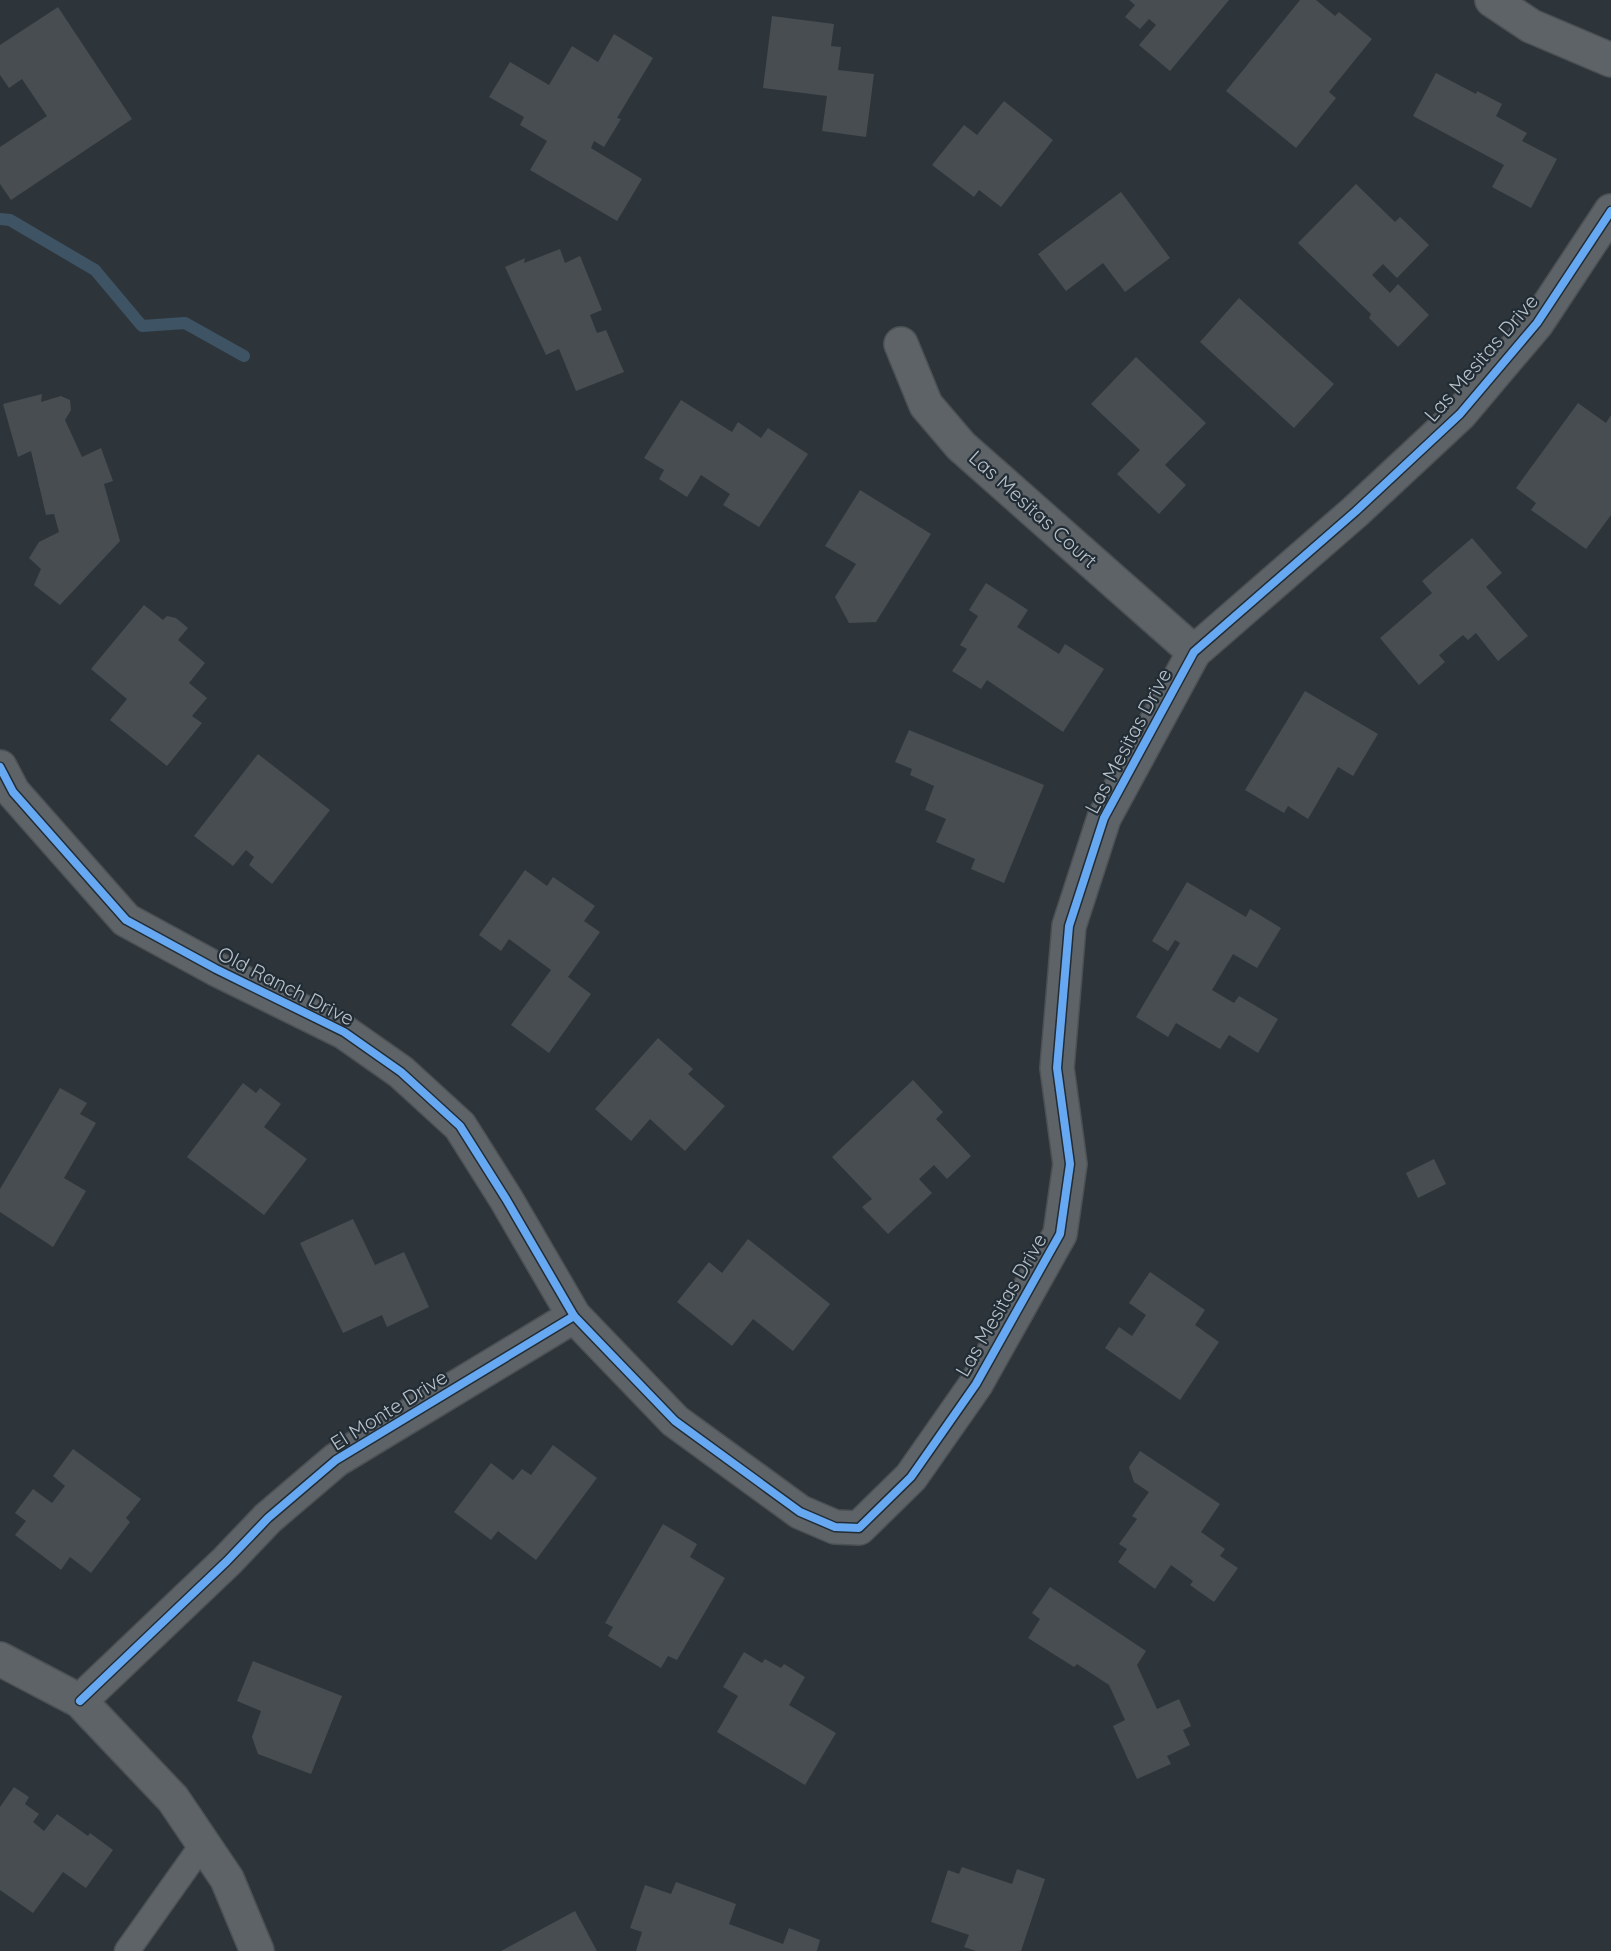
<svg xmlns="http://www.w3.org/2000/svg" width="1611" height="1951" font-family="Quicksand,sans-serif">
<style>
.lines{fill:none;stroke-linecap:round;stroke-linejoin:round}
.stream{stroke:#3e5363;stroke-width:12}
.building{fill:#474d51}
.service-casing{stroke:#4c5155;stroke-width:27}
.minor-casing{stroke:#4c5155;stroke-width:36}
.service{stroke:#5e6368;stroke-width:24}
.minor{stroke:#5e6368;stroke-width:33}
.cycleway-casing{stroke:#212c35;stroke-width:11}
.cycleway{stroke:#66a8f1;stroke-width:8}
.labels{text-anchor:middle;stroke-width:4.5;stroke-linejoin:round;paint-order:stroke}
.street-label{font-size:20px;fill:#b9c2ca;stroke:#212c35}
</style>
<rect width="100%" height="100%" fill="#2e353a"/>
<g class="lines">
<path class="stream" d="M0,219L10,220L95,270L142,326L185,323L244,356"/>
</g>
<g class="building">
<path d="M1129,0H1229L1170,71L1139,45L1156,25L1149,19L1140,29L1125,17L1135,5Z"/>
<path d="M1300,0H1316L1335,16L1339,12L1372,39L1329,92L1336,98L1296,148L1226,91Z"/>
<path d="M58,7L132,119L11,200L0,184V147L47,116L22,79L9,88L0,75V45Z"/>
<path d="M772,16L834,24L831,46L841,47L838,70L874,74L866,137L822,131L827,96L763,88Z"/>
<path d="M614,34L653,58L617,118L621,119L604,147L594,141L591,148L642,179L617,221L530,170L547,141L520,125L524,117L489,97L510,62L549,85L572,46L598,62Z"/>
<path d="M1436,73L1476,94L1477,91L1502,104L1496,116L1527,133L1522,141L1557,159L1531,208L1492,187L1504,165L1413,116Z"/>
<path d="M1004,101L1053,140L1001,207L979,190L974,197L932,165L964,125L977,135Z"/>
<path d="M1356,184L1395,222L1400,217L1429,245L1397,278L1383,264L1372,275L1390,293L1398,284L1429,315L1398,347L1369,318L1371,314L1298,243Z"/>
<path d="M1121,192L1170,258L1125,292L1103,263L1066,291L1038,254Z"/>
<path d="M560,249L565,263L580,256L602,310L590,315L597,333L606,330L624,372L576,391L559,349L546,355L505,267L525,258L524,263Z"/>
<path d="M1239,298L1334,384L1294,428L1200,342Z"/>
<path d="M1136,357L1206,423L1165,465L1186,485L1159,514L1117,474L1140,450L1091,404Z"/>
<path d="M42,394L41,402L61,396L70,400L71,410L65,420L82,457L101,448L113,481L104,484L120,541L60,605L34,585L41,569L29,558L39,542L59,532L54,514L46,515L31,451L18,457L3,404Z"/>
<path d="M681,400L732,432L738,422L761,438L768,428L808,454L759,527L723,505L730,494L701,475L687,497L659,479L664,470L644,458Z"/>
<path d="M1578,403L1606,423L1611,415V515L1586,549L1531,510L1536,503L1516,488Z"/>
<path d="M860,490L931,534L876,622L849,623L835,597L856,564L825,546Z"/>
<path d="M1472,538L1502,573L1486,587L1528,636L1498,661L1476,633L1468,640L1463,635L1439,655L1445,662L1419,685L1380,638L1432,593L1422,581Z"/>
<path d="M986,583L1028,610L1017,627L1059,654L1065,644L1104,669L1063,732L987,680L981,689L952,671L967,649L960,645L978,616L969,610Z"/>
<path d="M144,605L163,620L167,616L176,618L188,628L178,640L205,663L189,683L207,698L192,716L202,723L167,766L110,720L127,699L91,669Z"/>
<path d="M1305,691L1378,734L1353,776L1338,767L1308,819L1288,806L1284,813L1245,790Z"/>
<path d="M909,730L1044,785L1004,883L971,869L975,859L936,842L946,819L925,810L934,786L910,775L912,769L895,762Z"/>
<path d="M258,754L330,810L272,884L249,865L254,857L246,850L233,866L194,836Z"/>
<path d="M525,870L547,886L553,877L595,906L584,921L600,932L568,977L591,994L549,1053L511,1025L551,970L509,939L501,951L479,935Z"/>
<path d="M1187,882L1246,917L1250,909L1281,928L1257,968L1233,954L1212,990L1234,1003L1239,996L1278,1019L1258,1053L1229,1035L1220,1049L1176,1023L1168,1037L1136,1017L1180,943L1175,940L1168,951L1152,941Z"/>
<path d="M658,1038L693,1069L688,1074L725,1106L685,1151L650,1119L631,1141L595,1109Z"/>
<path d="M913,1080L943,1112L936,1119L971,1156L947,1179L934,1165L919,1179L932,1193L888,1234L862,1207L872,1199L832,1157Z"/>
<path d="M243,1083L256,1093L260,1088L281,1104L264,1127L307,1159L264,1215L187,1157Z"/>
<path d="M60,1088L87,1103L80,1114L96,1123L64,1178L86,1191L53,1247L0,1212V1189Z"/>
<path d="M1434,1159L1446,1184L1418,1198L1406,1173Z"/>
<path d="M353,1219L375,1265L404,1252L429,1307L387,1327L382,1315L343,1333L300,1243Z"/>
<path d="M748,1239L830,1304L793,1351L753,1319L732,1346L677,1302L709,1262L722,1273Z"/>
<path d="M1150,1272L1205,1310L1195,1325L1219,1342L1180,1400L1105,1348L1119,1327L1132,1336L1146,1315L1129,1303Z"/>
<path d="M553,1445L597,1478L536,1560L498,1531L491,1540L454,1512L491,1463L513,1480L522,1469L531,1475Z"/>
<path d="M73,1449L141,1499L126,1518L130,1522L91,1573L70,1557L61,1570L15,1535L26,1521L15,1513L33,1489L52,1503L65,1486L53,1476Z"/>
<path d="M1140,1451L1220,1504L1201,1532L1225,1549L1220,1556L1238,1568L1214,1602L1190,1585L1193,1581L1171,1565L1155,1589L1118,1562L1127,1549L1119,1544L1137,1519L1132,1516L1149,1492L1134,1482L1129,1467Z"/>
<path d="M663,1524L697,1544L690,1557L725,1578L677,1660L668,1656L661,1668L608,1636L613,1627L605,1623Z"/>
<path d="M1050,1587L1146,1651L1137,1665L1157,1709L1179,1699L1191,1726L1183,1730L1190,1745L1167,1756L1171,1764L1137,1779L1113,1726L1125,1720L1109,1685L1077,1664L1074,1667L1028,1638L1040,1619L1032,1613Z"/>
<path d="M744,1652L762,1663L765,1659L781,1668L784,1664L805,1677L789,1705L836,1733L805,1785L717,1732L738,1696L723,1687Z"/>
<path d="M253,1661L342,1696L311,1774L258,1754L252,1737L261,1711L237,1701Z"/>
<path d="M14,1787L29,1797L25,1804L39,1814L33,1822L44,1831L57,1814L88,1836L90,1833L113,1850L86,1888L63,1872L33,1913L0,1890V1807Z"/>
<path d="M962,1867L1012,1884L1017,1869L1045,1879L1021,1951H976L964,1947L969,1935L931,1922L948,1870L959,1874Z"/>
<path d="M676,1882L736,1904L729,1924L783,1944L789,1928L820,1940L817,1951H636L642,1932L630,1928L645,1885L671,1894Z"/>
<path d="M575,1911L597,1951H501Z"/>
</g>
<g class="lines">
<defs>
<path id="service" d="M127,1951L203,1844"/>
<g id="minor">
<path d="M1492,0L1531,26L1611,60"/>
<path d="M901,344L926,405L961,446L1194,652"/>
<path d="M0,767L13,792L126,920L216,969L344,1032L401,1072L460,1126L506,1199L574,1316L675,1421L800,1512L835,1527L859,1528L911,1477L976,1384L1060,1234L1070,1164L1057,1068L1069,926L1104,818L1194,652L1356,511L1460,414L1537,323L1611,211"/>
<path d="M0,1659L80,1701L173,1799L227,1879L257,1951"/>
<path d="M80,1701L227,1561L268,1518L336,1460L574,1316"/>
</g>
</defs>
<use href="#service" class="service-casing"/>
<use href="#minor" class="minor-casing"/>
<use href="#service" class="service"/>
<use href="#minor" class="minor"/>
<defs>
<g id="cycleway">
<path d="M0,767L13,792L126,920L216,969L344,1032L401,1072L460,1126L506,1199L574,1316L675,1421L800,1512L835,1527L859,1528L911,1477L976,1384L1060,1234L1070,1164L1057,1068L1069,926L1104,818L1194,652L1356,511L1460,414L1537,323L1611,211"/>
<path d="M80,1701L227,1561L268,1518L336,1460L574,1316"/>
</g>
</defs>
<use href="#cycleway" class="cycleway-casing"/>
<use href="#cycleway" class="cycleway"/>
</g>
<g class="labels">
<g class="street-label">
<text transform="translate(1481 358) rotate(-49)" y="7">Las Mesitas Drive</text>
<text transform="translate(1033 509) rotate(42)" y="7">Las Mesitas Court</text>
<text transform="translate(1128 741) rotate(-62)" y="7">Las Mesitas Drive</text>
<text transform="translate(286 986) rotate(27)" y="7">Old Ranch Drive</text>
<text transform="translate(1001 1305) rotate(-60)" y="7">Las Mesitas Drive</text>
<text transform="translate(389 1410) rotate(-32)" y="7">El Monte Drive</text>
</g>
</g>
</svg>
